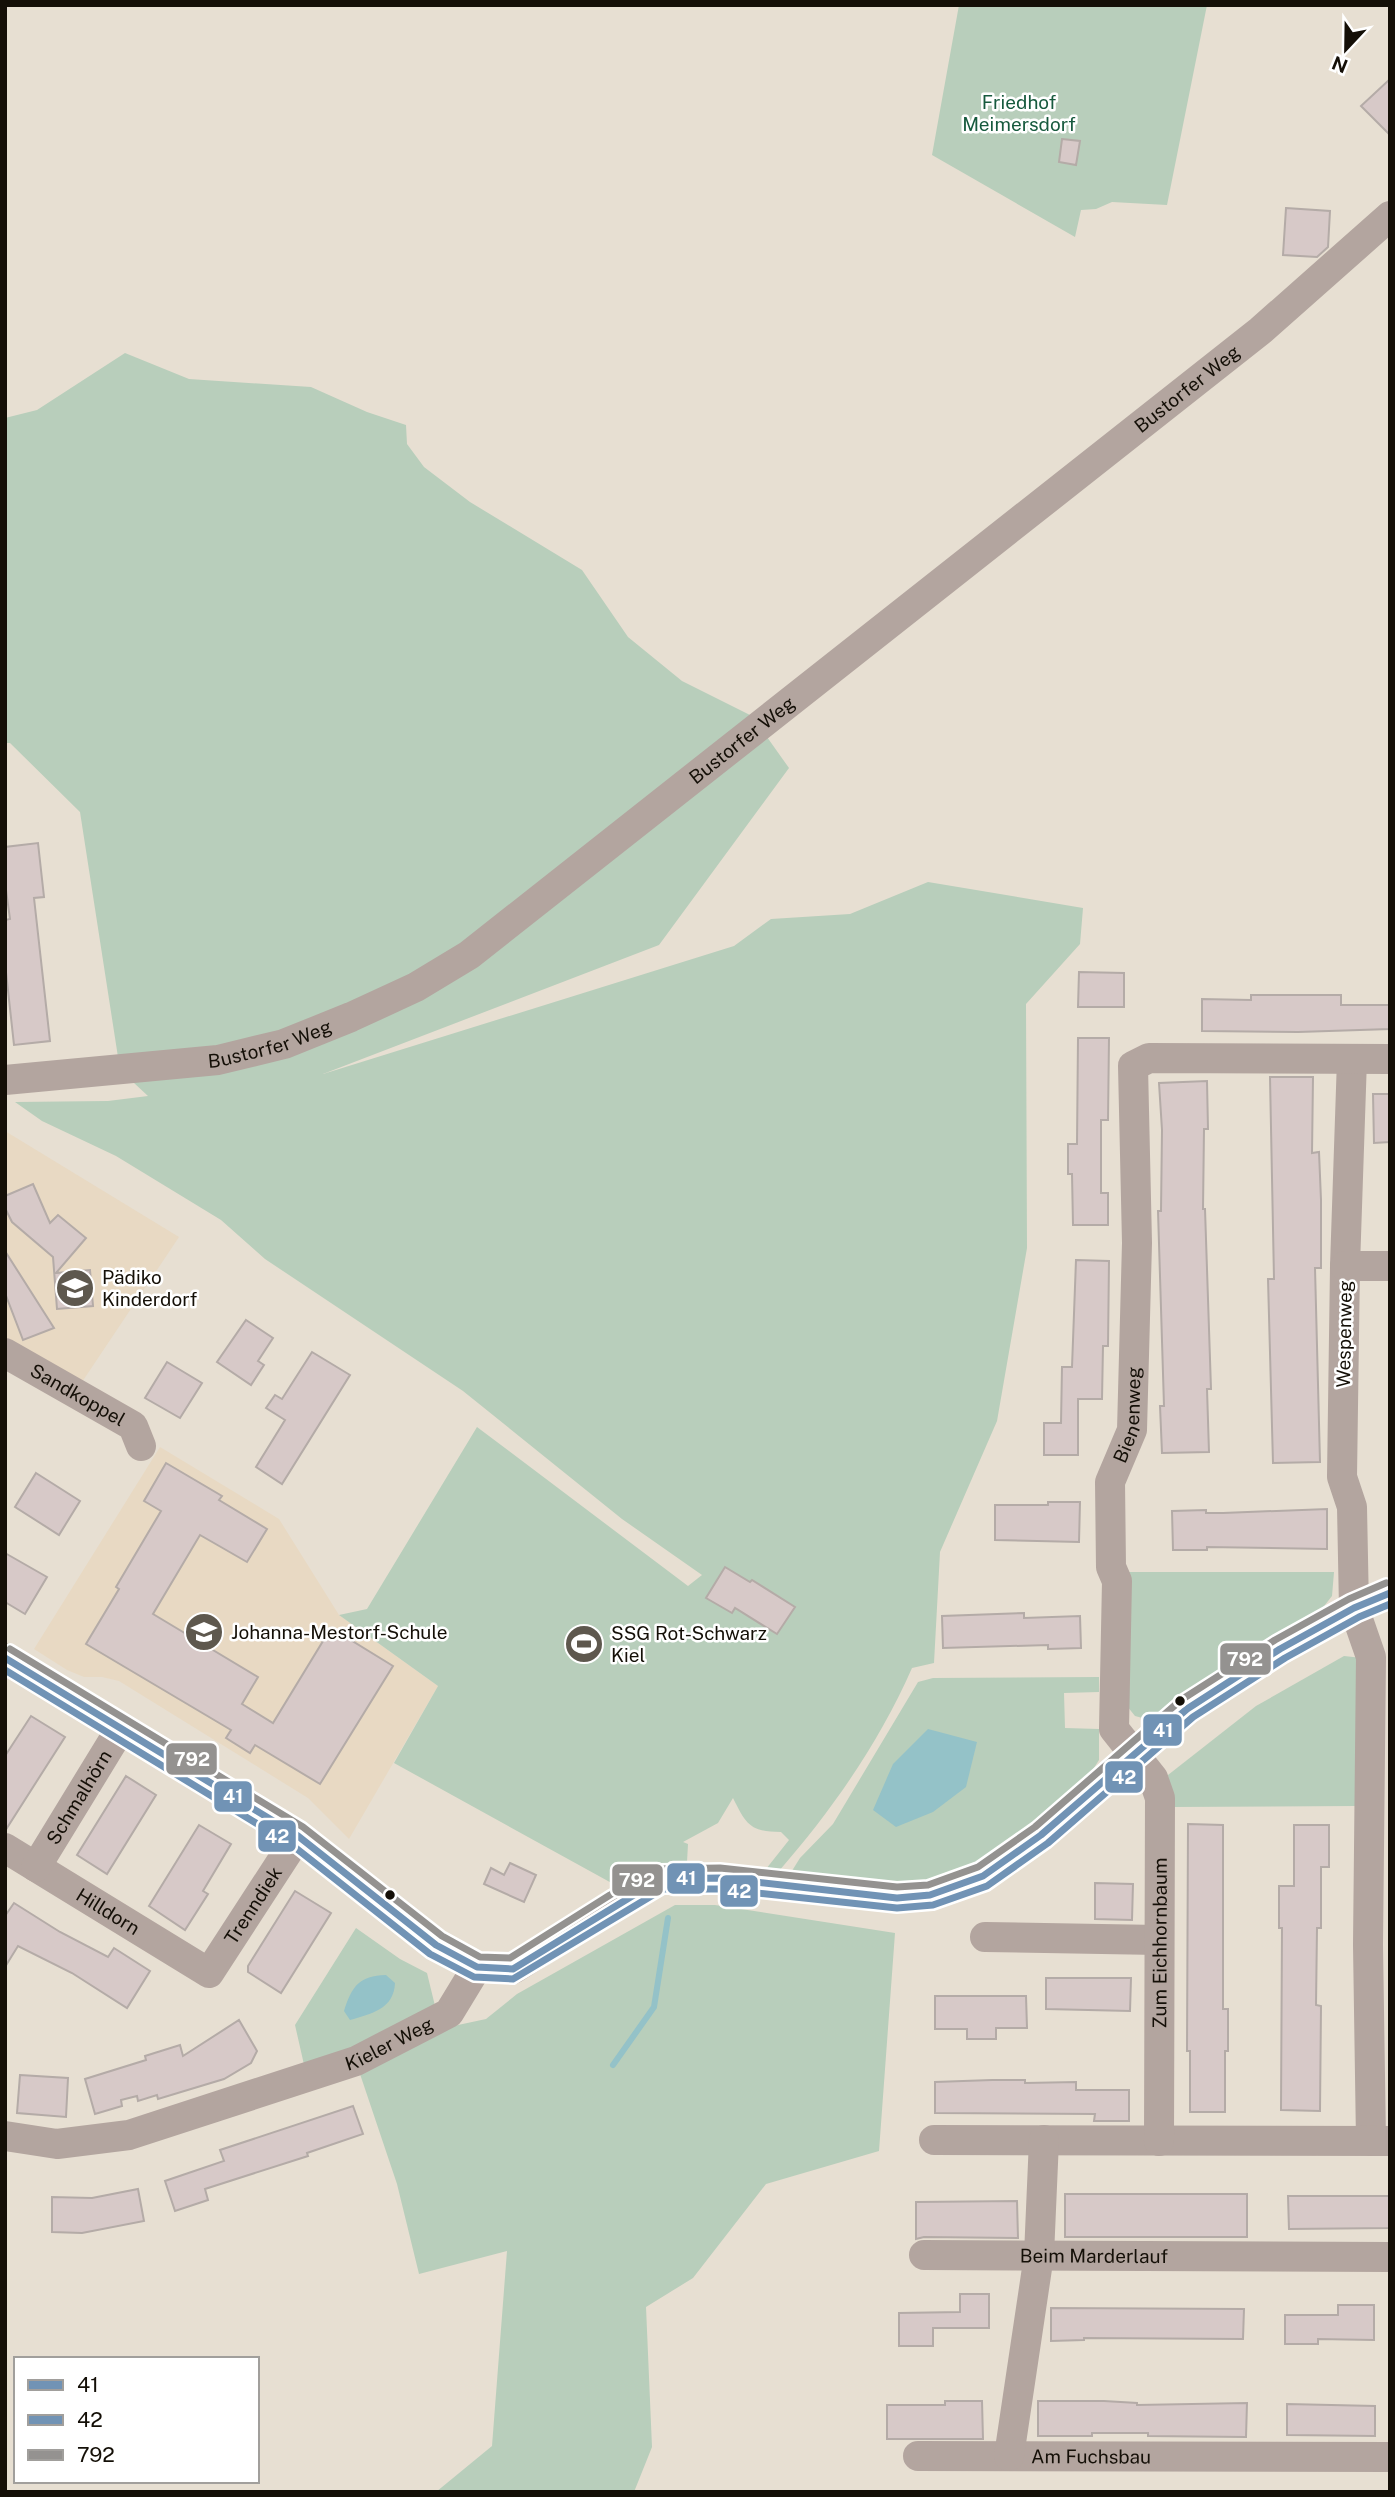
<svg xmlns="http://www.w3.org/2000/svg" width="1395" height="2497" font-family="'Public Sans',sans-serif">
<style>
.built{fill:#e8d9c3}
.green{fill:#b8cebb}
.water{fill:#94c2c8}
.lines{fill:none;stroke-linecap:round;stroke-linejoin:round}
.stream{stroke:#94c2c8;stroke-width:6}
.building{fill:#d7c9c8;stroke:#b4aba7;stroke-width:2}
.minor{stroke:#b3a59f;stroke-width:30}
.bus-1-casing{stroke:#fff;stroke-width:12}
.bus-2-casing{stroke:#fff;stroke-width:12}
.bus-3-casing{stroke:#fff;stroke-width:12}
.bus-1{stroke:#7193b5;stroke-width:7}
.bus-2{stroke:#7193b5;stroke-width:7}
.bus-3{stroke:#949290;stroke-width:7}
.bus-dot{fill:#140f07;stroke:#fff;stroke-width:2.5}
.labels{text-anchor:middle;stroke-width:5;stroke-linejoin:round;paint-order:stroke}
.park-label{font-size:19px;fill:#175a3e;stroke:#fff}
.street-label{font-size:19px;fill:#140f07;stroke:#fff}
.poi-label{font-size:19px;fill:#140f07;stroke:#fff;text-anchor:start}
.line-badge{stroke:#fff;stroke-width:2.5}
.badge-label{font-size:19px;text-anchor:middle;font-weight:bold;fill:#fff}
</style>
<rect width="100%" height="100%" fill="#e7dfd2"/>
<g class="built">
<path d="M5,1131L179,1237L80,1385L5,1338Z"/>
<path d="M160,1447L279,1519L339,1615L438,1686L349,1839L308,1798L119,1681L102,1677H84L67,1670L34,1649Z"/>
</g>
<g class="green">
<path d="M959,5H1207L1167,205L1112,202L1096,209L1081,210L1075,237L932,155Z"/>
<path d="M125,353L189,379L311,387L367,412L406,425L407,444L424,467L470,502L582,570L628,637L682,681L752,716L789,768L659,945L323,1074L734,946L771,919L850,914L928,882L1083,908L1080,944L1026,1004L1027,1248L997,1421L940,1552L934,1663L912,1668C879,1743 832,1810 779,1871L766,1869L789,1840L781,1832C750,1832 746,1824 733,1798L718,1823L683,1842L688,1844L687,1862L660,1869L617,1886L394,1763L438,1686L339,1615L367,1609L477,1427L688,1586L702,1575L622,1519L463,1391L265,1259L221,1220L116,1156L42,1121L15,1102L108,1101L148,1096L120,1070L80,812L10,743H5V418L37,410Z"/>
<path d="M1125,1572H1334L1332,1596L1321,1610L1228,1664L1150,1720L1135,1716L1127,1706Z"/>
<path d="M1344,1656L1362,1658L1356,1806L1171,1807L1168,1775L1256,1706Z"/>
<path d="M1099,1677V1692L1064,1693L1065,1728L1099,1729V1760L1082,1787L978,1867L902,1891L790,1874L800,1858L833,1824L918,1682L933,1678Z"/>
<path d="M675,1905H715L895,1933L879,2151L766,2184L693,2278L646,2307L652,2447L634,2492H436L492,2446L507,2251L419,2274L397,2184L360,2074L444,2028L486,2019L517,1994Z"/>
<path d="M356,1928L400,1959L427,1973L436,2010L305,2069L295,2025Z"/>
</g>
<g class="water">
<path d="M928,1729L977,1742L966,1787L933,1812L896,1827L873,1810L893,1764Z"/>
<path d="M386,1975L395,1983C394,2009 371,2014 350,2020L344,2011C352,1986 359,1976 386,1975Z"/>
</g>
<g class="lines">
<path class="stream" d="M613,2065L654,2007L668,1918"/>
</g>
<g class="building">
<path d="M1390,79V135L1361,106Z"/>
<path d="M1062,139L1080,141L1076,165L1059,162Z"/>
<path d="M1286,208L1330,211L1328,247L1317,257L1283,255Z"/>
<path d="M38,843L44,897L34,898L50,1041L14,1045L5,963V920L10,919L5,883V847Z"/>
<path d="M1079,972L1124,973V1007H1078Z"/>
<path d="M1251,995H1341V1005H1390V1029L1298,1032L1202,1031V999L1251,1000Z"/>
<path d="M1078,1038H1109L1108,1120H1101V1193H1108V1225H1073L1072,1174H1068V1144H1077Z"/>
<path d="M1270,1077H1313L1312,1153L1319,1152L1321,1200V1268H1315L1320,1462L1273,1463L1268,1279H1274Z"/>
<path d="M1207,1081L1208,1129H1204L1203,1209H1205L1211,1389H1207L1209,1452L1162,1453L1160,1406H1164L1158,1211H1161L1162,1130L1159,1083Z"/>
<path d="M1373,1094H1390V1142L1374,1143Z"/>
<path d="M33,1184L50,1223L58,1215L86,1238L56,1273L90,1270L93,1306L57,1309L53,1257L12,1222L5,1208V1196Z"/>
<path d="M5,1251L54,1328L23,1340L5,1293Z"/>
<path d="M1076,1260L1109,1261L1108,1346H1103L1102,1399H1078V1455H1044V1423H1061L1062,1367H1072Z"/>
<path d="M246,1320L273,1338L258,1361L264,1365L251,1385L217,1362Z"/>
<path d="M312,1352L350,1375L282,1484L256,1467L285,1420L266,1408L275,1395L282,1399Z"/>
<path d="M167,1362L202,1383L180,1418L145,1398Z"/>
<path d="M166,1463L222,1496L219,1500L267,1529L247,1562L200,1535L153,1614L258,1677L242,1704L273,1723L331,1628L393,1666L320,1784L255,1745L250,1753L226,1738L231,1730L86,1644L119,1589L116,1587L161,1511L144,1501Z"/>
<path d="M36,1473L80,1501L59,1535L15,1507Z"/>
<path d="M1048,1502H1080L1079,1542L995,1540V1505H1048Z"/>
<path d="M1327,1509V1549L1207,1547V1550H1173L1172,1511L1206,1510V1513H1223Z"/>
<path d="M5,1553L47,1577L25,1614L5,1602Z"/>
<path d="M725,1567L750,1582L752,1580L795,1607L777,1634L735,1608L732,1613L706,1598Z"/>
<path d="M1024,1613V1618L1080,1616L1081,1648L1048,1649V1645L943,1648L942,1616Z"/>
<path d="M31,1716L65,1737L5,1831V1756Z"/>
<path d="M126,1776L156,1795L107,1874L77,1855Z"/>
<path d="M1188,1824L1223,1825V2009H1228V2051H1225V2112H1190V2051H1187Z"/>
<path d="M199,1825L231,1844L203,1891L208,1894L185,1930L149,1906Z"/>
<path d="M1294,1825H1329V1867H1321V1928H1317L1316,2005L1321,2006L1320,2111L1281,2110L1282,1928H1279V1886H1294Z"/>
<path d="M510,1863L536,1875L524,1902L484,1884L491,1868L504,1875Z"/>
<path d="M1095,1883L1133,1884L1132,1920L1095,1919Z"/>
<path d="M295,1891L331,1913L281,1993L248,1972V1966Z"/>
<path d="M14,1903L60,1932L108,1957L114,1948L150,1971L127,2008L72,1973L18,1946L5,1967V1916Z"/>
<path d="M1046,1978H1131L1130,2011L1046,2009Z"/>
<path d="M935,1996H1026L1027,2028H996V2039H967V2029H935Z"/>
<path d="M239,2020L257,2051L251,2063L224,2079L158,2099L157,2095L138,2101L137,2096L121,2100L122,2106L95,2114L85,2079L146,2060L145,2056L180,2045L183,2056Z"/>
<path d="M20,2075L68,2078L66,2117L17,2113Z"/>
<path d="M992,2080H1025V2083L1076,2082V2090H1129V2121H1094L1095,2114L935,2113V2082Z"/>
<path d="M353,2106L363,2134L307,2153L308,2156L205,2189L208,2200L175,2211L165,2181L224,2161L220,2150Z"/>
<path d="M138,2189L144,2221L82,2233L52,2232V2197L92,2198Z"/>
<rect x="1065" y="2194" width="182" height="43"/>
<path d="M1288,2196H1390V2228L1289,2229Z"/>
<path d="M1017,2201L1018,2238L924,2237L916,2239V2202Z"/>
<path d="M960,2294H989V2328H933V2346H899V2313L960,2312Z"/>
<path d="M1338,2305H1374V2340L1318,2339V2344H1285V2315H1338Z"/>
<path d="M1051,2308L1244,2309L1243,2339L1084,2338V2340L1051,2341Z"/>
<path d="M945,2401H982L983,2439H887V2405H945Z"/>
<path d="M1038,2401H1104L1137,2403V2405L1247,2403L1246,2437L1148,2436V2433H1092V2436H1038Z"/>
<path d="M1287,2404L1375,2406V2436L1287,2435Z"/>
</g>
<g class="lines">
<g class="minor">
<path d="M1352,1059L1345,1266L1342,1477L1352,1507L1354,1608L1371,1657L1368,1945L1371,2141"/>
<path id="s1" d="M5,1080L218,1060L284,1044L351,1017L416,987L469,955L1260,331L1390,216"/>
<path d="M1345,1266H1390"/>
<path id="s2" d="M5,1353L133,1426L141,1446"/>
<path d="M5,1658L298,1836L436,1945L477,1967L513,1969L616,1904L660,1879L719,1878L897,1898L930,1895L983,1876L1041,1835L1187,1709L1280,1649L1354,1608L1390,1593"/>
<path id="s3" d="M5,1848L209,1973L298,1836"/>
<path id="s4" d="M36,1867L121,1728"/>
<path d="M985,1937L1159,1940"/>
<path id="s5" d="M5,2136L57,2144L129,2135L356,2061L449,2013L477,1967"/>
<path d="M934,2140L1389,2141"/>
<path id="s6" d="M1159,2141L1160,1798L1153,1778L1114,1729L1117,1581L1111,1567L1110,1482L1132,1430L1137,1243L1133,1066L1149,1058L1390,1059"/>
<path id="s7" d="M924,2255L1390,2257"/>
<path id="s8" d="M918,2456L1390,2457"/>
<path d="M1009,2456L1039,2255L1044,2140"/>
</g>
<defs>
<path id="bus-1" d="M5,1658L298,1836L436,1945L477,1967L513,1969L660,1879L719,1878L897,1898L930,1895L983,1876L1041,1835L1187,1709L1280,1649L1354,1608L1390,1593"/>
<path id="bus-2" d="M5,1670L292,1845L430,1954L474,1977L513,1979L663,1889H719L897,1908L933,1905L987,1886L1048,1843L1193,1717L1285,1658L1359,1617L1390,1604"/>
<path id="bus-3" d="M10,1649L303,1827L442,1936L480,1957L510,1958L610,1895L658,1869L720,1868L897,1887L928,1885L978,1867L1035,1827L1181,1700L1275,1640L1349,1599L1386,1583"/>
</defs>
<use href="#bus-1" class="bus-1-casing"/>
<use href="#bus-2" class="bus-2-casing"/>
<use href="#bus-3" class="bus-3-casing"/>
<use href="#bus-1" class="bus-1"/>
<use href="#bus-2" class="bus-2"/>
<use href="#bus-3" class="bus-3"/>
</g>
<defs>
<symbol id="school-disc" viewBox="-11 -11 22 22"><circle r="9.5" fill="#5e584e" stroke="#fff"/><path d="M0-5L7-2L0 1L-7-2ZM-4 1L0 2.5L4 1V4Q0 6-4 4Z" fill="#fff"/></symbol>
<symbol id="stadium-disc" viewBox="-11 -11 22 22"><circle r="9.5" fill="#5e584e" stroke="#fff"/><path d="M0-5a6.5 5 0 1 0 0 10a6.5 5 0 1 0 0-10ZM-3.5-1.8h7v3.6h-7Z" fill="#fff"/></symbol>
</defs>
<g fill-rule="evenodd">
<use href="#school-disc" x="53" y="1266" width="44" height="44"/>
<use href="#school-disc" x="182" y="1610" width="44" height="44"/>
<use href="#stadium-disc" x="562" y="1622" width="44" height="44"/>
</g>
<g class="bus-dot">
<circle cx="1180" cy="1701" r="6"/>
<circle cx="390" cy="1895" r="6"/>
</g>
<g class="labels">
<g class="park-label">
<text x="1019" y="109">Friedhof<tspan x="1019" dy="22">Meimersdorf</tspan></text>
</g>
<g class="street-label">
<text dy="7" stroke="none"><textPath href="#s1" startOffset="1402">Bustorfer Weg</textPath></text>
<text dy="7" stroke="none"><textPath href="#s1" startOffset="835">Bustorfer Weg</textPath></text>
<text dy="7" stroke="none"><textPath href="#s1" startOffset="268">Bustorfer Weg</textPath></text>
<text transform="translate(1344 1334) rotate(-89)" y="7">Wespenweg</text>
<text dy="7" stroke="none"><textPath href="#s2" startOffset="84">Sandkoppel</textPath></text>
<text dy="7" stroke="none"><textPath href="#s6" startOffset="746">Bienenweg</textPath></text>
<text dy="7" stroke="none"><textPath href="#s4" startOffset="82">Schmalhörn</textPath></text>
<text dy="7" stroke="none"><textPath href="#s3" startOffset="320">Trenndiek</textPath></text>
<text dy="7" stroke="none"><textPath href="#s3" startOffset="121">Hilldorn</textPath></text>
<text dy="7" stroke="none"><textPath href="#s6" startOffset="198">Zum Eichhornbaum</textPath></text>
<text dy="7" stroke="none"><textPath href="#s5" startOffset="401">Kieler Weg</textPath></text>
<text dy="7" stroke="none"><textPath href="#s7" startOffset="170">Beim Marderlauf</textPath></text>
<text dy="7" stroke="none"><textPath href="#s8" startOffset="173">Am Fuchsbau</textPath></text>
</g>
<g class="poi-label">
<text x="102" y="1284">Pädiko<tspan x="102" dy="22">Kinderdorf</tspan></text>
<text x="231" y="1639">Johanna-Mestorf-Schule</text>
<text x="611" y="1640">SSG Rot-Schwarz<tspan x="611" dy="22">Kiel</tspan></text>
</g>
</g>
<g class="line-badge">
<rect x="1219" y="1642" width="53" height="34" rx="7" fill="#949290"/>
<rect x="1142" y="1713" width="41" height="34" rx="7" fill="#7193b5"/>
<rect x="165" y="1742" width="53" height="34" rx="7" fill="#949290"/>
<rect x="1104" y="1760" width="40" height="34" rx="7" fill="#7193b5"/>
<rect x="213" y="1780" width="40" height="33" rx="7" fill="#7193b5"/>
<rect x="257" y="1819" width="40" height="34" rx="7" fill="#7193b5"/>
<rect x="666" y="1862" width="40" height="33" rx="7" fill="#7193b5"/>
<rect x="611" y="1863" width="53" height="34" rx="7" fill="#949290"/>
<rect x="719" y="1874" width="40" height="34" rx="7" fill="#7193b5"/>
</g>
<g class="badge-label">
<text x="1245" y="1666">792</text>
<text x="1163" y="1737">41</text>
<text x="192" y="1766">792</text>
<text x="1124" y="1784">42</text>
<text x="233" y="1803">41</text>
<text x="277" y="1843">42</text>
<text x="686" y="1885">41</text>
<text x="637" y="1887">792</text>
<text x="739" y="1898">42</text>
</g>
<rect width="1395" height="2497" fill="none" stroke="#140f07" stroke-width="14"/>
<rect x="14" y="2357" width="245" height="126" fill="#ffffff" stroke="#a19f9c" stroke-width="2"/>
<rect x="28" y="2380" width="35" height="10" fill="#7193b5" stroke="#a19f9c" stroke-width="2"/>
<text x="77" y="2392" font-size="21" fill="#140f07">41</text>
<rect x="28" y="2415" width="35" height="10" fill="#7193b5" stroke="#a19f9c" stroke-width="2"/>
<text x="77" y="2427" font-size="21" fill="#140f07">42</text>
<rect x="28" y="2450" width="35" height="10" fill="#949290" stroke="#a19f9c" stroke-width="2"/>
<text x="77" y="2462" font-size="21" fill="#140f07">792</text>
<g transform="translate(1346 49) rotate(202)" stroke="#ffffff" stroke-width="5" paint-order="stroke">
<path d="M0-5L12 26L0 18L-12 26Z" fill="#140f07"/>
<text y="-10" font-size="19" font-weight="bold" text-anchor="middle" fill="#140f07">N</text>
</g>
</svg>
